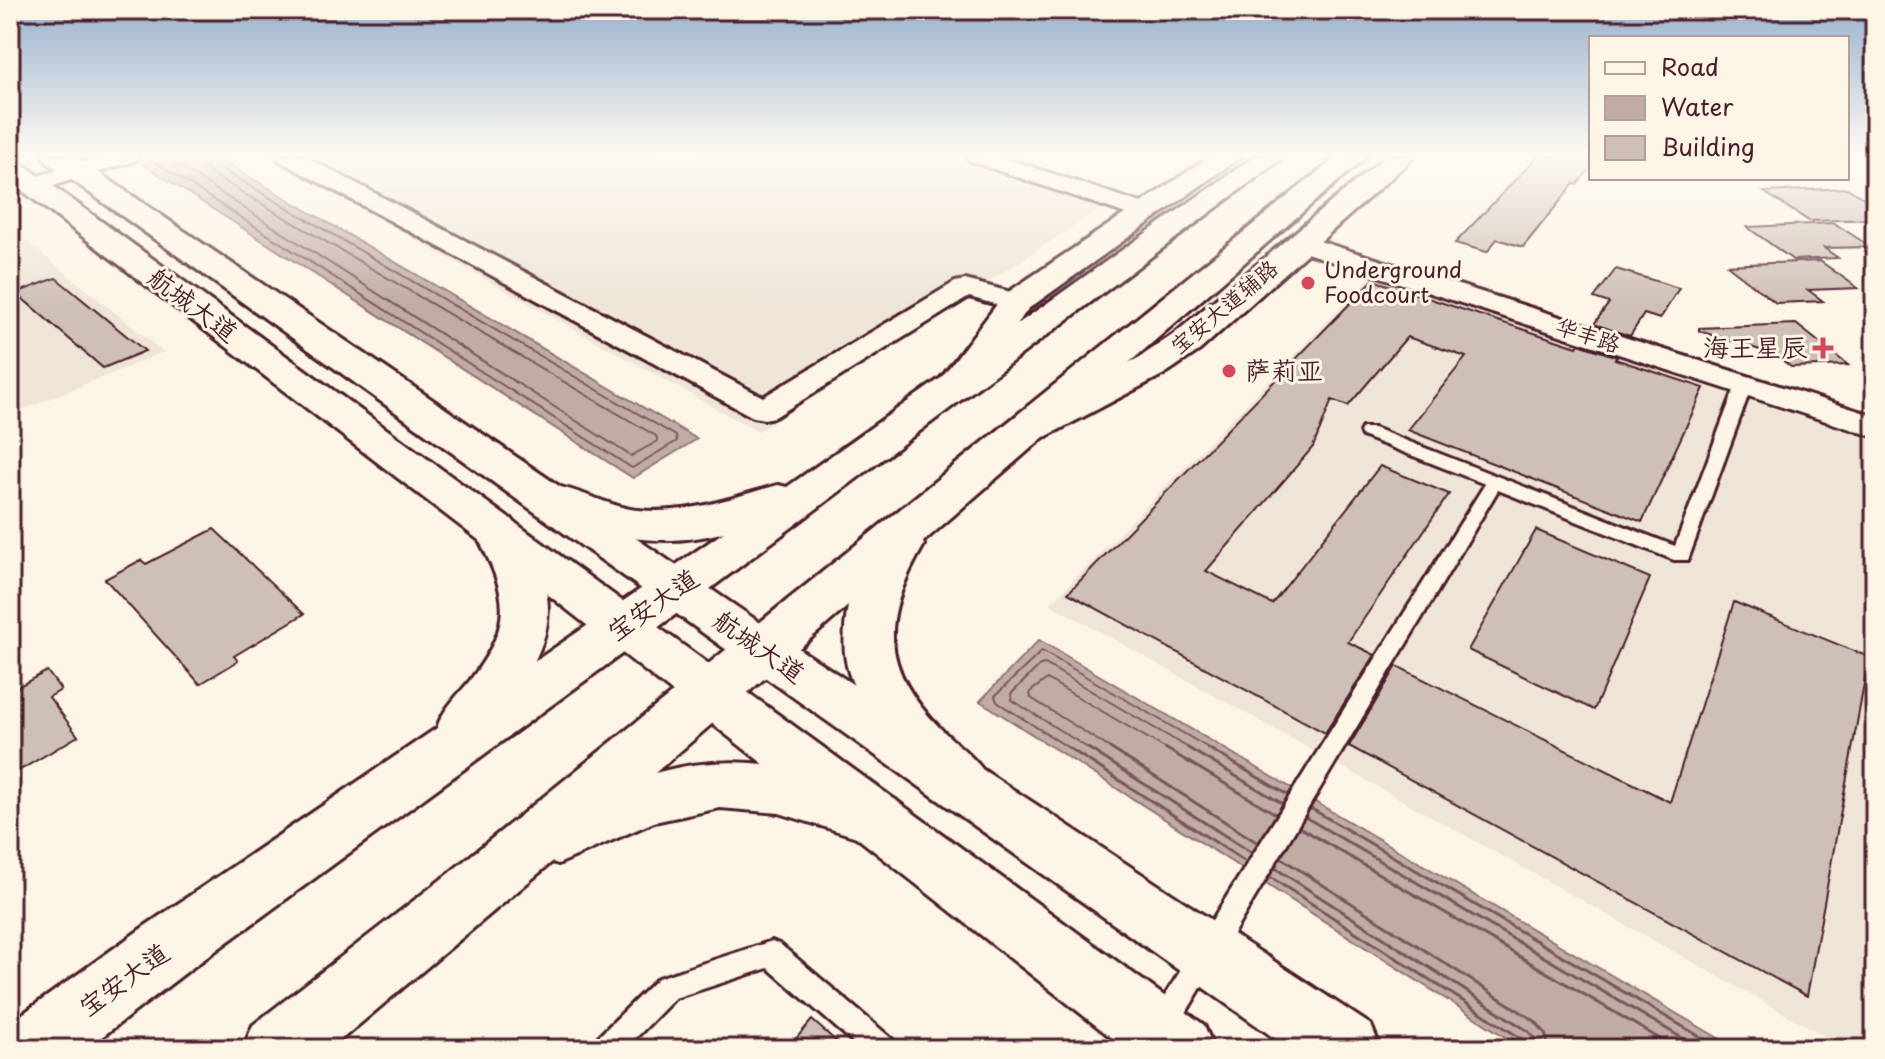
<svg xmlns="http://www.w3.org/2000/svg" width="1885" height="1059" font-family="'Playpen Sans','LXGW WenKai TC',sans-serif">
<style>
.built{fill:#eee5d7}
.water{fill:#c0aca5;stroke:#917474;stroke-width:2}
.lines{fill:none;stroke-linecap:round;stroke-linejoin:round}
.shore-far1{stroke:#79575c;stroke-width:2}
.shore{stroke:#79575c;stroke-width:3}
.building{fill:#cfc0b7;stroke:#4a1f2b;stroke-width:2}
.lane-casing{stroke:#4a1f2b;stroke-width:6}
.street-casing{stroke:#4a1f2b;stroke-width:6}
.secondary-casing{stroke:#4a1f2b;stroke-width:6}
.primary-casing{stroke:#4a1f2b;stroke-width:6}
.lane{fill:#fcf5e5;fill-rule:evenodd}
.street{fill:#fcf5e5;fill-rule:evenodd}
.secondary{fill:#fcf5e5;fill-rule:evenodd}
.primary{fill:#fcf5e5;fill-rule:evenodd}
.poi-dot{fill:#d1495b;stroke:#fcf5e5;stroke-width:3}
.labels{text-anchor:middle;stroke-width:6;stroke-linejoin:round;paint-order:stroke}
.far-poi-label{font-size:22px;fill:#4a1f2b;stroke:#fcf5e5;text-anchor:start}
.far-street-label{font-size:22px;fill:#4a1f2b;stroke:#fcf5e5}
.street-label{font-size:26px;fill:#4a1f2b;stroke:#fcf5e5}
.poi-label{font-size:26px;fill:#4a1f2b;stroke:#fcf5e5;text-anchor:end}
</style>
<rect width="100%" height="100%" fill="#fcf5e5"/>
<filter id="ink" filterUnits="userSpaceOnUse"><feTurbulence type="fractalNoise" baseFrequency=".0125" numOctaves="2"/><feDisplacementMap in="SourceGraphic" scale="16" xChannelSelector="R" yChannelSelector="G"/><feConvolveMatrix kernelMatrix="1 2 1 2 8 2 1 2 1" color-interpolation-filters="sRGB"/></filter>
<g filter="url(#ink)">
<g class="built">
<path d="M265,156H956L1105,206L758,432Z"/>
<path d="M10,228L164,352L10,415Z"/>
<path d="M1371,277L1875,441V1049H1848L1050,604Z"/>
</g>
<g class="water">
<path d="M130,156H214L697,439L633,478Z"/>
<path d="M1039,640L1737,1049H1524L980,701Z"/>
</g>
<g class="lines">
<g class="shore-far1">
<path d="M145,156L632,468L677,441L676,436L216,166L212,156"/>
<path d="M163,156L631,456L658,441L656,436L211,174L203,166L202,156"/>
<path d="M1072,750L997,702L995,696L1042,651L1212,750"/>
<path d="M1091,750L1012,700L1011,694L1040,665L1045,664L1192,750"/>
<path d="M1113,750L1031,698L1030,692L1047,679L1168,750"/>
</g>
<g class="shore">
<path d="M1069,748L1246,862"/>
<path d="M1088,748L1252,853"/>
<path d="M1110,748L1258,843"/>
<path d="M1165,748L1276,814"/>
<path d="M1188,748L1283,804"/>
<path d="M1208,748L1288,795"/>
<path d="M1310,808L1721,1049"/>
<path d="M1305,817L1701,1049"/>
<path d="M1299,827L1677,1049"/>
<path d="M1281,858L1535,1021L1545,1033L1549,1049"/>
<path d="M1275,868L1528,1031L1535,1038L1537,1049"/>
<path d="M1270,877L1522,1039L1527,1049"/>
</g>
</g>
<g class="building">
<path d="M1538,156H1591V167L1577,185L1574,184L1523,247L1497,239L1487,252L1455,243Z"/>
<path d="M1847,188L1875,205V219L1809,221L1764,192Z"/>
<path d="M1834,223L1871,247L1824,248L1838,258L1793,260L1747,227Z"/>
<path d="M1820,261L1858,288L1808,290L1823,301L1776,303L1727,265Z"/>
<path d="M1616,269L1679,288L1660,319L1644,314L1630,336L1594,324L1609,303L1594,298Z"/>
<path d="M56,278L145,351L103,368L16,293Z"/>
<path d="M1373,280L1577,347L1579,344L1617,357L1615,359L1704,388L1642,522L1408,430L1466,357L1407,337L1348,406L1332,400L1313,447L1206,571L1272,604L1380,466L1449,494L1348,642L1375,655L1325,733L1068,593Z"/>
<path d="M1796,324L1848,365L1791,367L1776,355L1699,331V328Z"/>
<path d="M214,529L304,614L234,656L238,661L200,684L105,579L141,560L146,564Z"/>
<path d="M1536,530L1650,578L1594,710L1468,650Z"/>
<path d="M1734,602L1869,657L1807,996L1349,746L1397,666L1670,802Z"/>
<path d="M47,671L61,690L49,697L78,736L10,776V691Z"/>
<path d="M812,1020L845,1049H787Z"/>
</g>
<g class="lines">
<defs>
<g id="lane">
<path d="M1744,380L1752,385L1688,560H1674L1498,490L1174,1033L1164,1037L1154,1033L1150,1023L1154,1013L1485,484L1362,436L1360,432L1362,428H1374L1675,546L1736,385Z"/>
<path d="M772,941L781,945L892,1039L896,1049H861L768,968L675,998L625,1049H592L596,1039L658,978Z"/>
</g>
<g id="street">
<path d="M105,156H138L135,161L32,192L24,190L20,185L24,180Z"/>
<path d="M277,156H304L763,397L955,282L965,280L1026,296L1030,302L1026,308L1016,310L969,297L775,417L764,419L753,417L280,161Z"/>
<path d="M967,156H999L1156,208L1159,213L1156,218H1138L970,161Z"/>
<path d="M1300,235L1875,416V437L1291,248L1287,243L1291,238Z"/>
</g>
<g id="secondary">
<path d="M44,156H74L781,637L1371,1025L1381,1049H1290L745,663L47,162Z"/>
<path d="M1211,156H1242L1028,309L967,394L954,397L941,394L935,386L1004,295Z"/>
<path d="M1386,156H1415L1200,350L1166,373L1047,436L1033,440L1019,436L1013,428L1019,420L1140,357L1174,334Z"/>
<path d="M10,160L20,162L1204,1025L1214,1049H1126L480,541L10,181Z"/>
</g>
<g id="primary">
<path d="M1255,156H1285L694,601L189,970L86,1049H10V1023L145,926L437,728C442,711 456,697 468,683C516,621 508,595 474,530L480,519L496,515L512,519C543,571 563,604 534,662L724,532C656,551 594,534 531,507L525,497L531,487C564,478 603,507 638,510C689,515 730,498 778,485L787,487Z"/>
<path d="M1338,156H1367L923,542L924,545C881,618 879,667 941,729C959,747 980,760 991,784L983,801C975,804 967,808 960,807C919,798 861,711 849,673C842,652 844,628 848,606L655,773C743,748 813,770 896,800L905,818L896,836L876,843L779,813L720,808L654,822L558,864L552,862L330,1049H243L253,1025L443,878Z"/>
</g>
</defs>
<use href="#lane" class="lane-casing"/>
<use href="#street" class="street-casing"/>
<use href="#secondary" class="secondary-casing"/>
<use href="#primary" class="primary-casing"/>
<use href="#lane" class="lane"/>
<use href="#street" class="street"/>
<use href="#secondary" class="secondary"/>
<use href="#primary" class="primary"/>
</g>
</g>
<linearGradient id="sky" x2="0" y2="1"><stop stop-color="#98b1cd"/><stop offset="0.51" stop-color="#fefaf3"/><stop offset="1" stop-color="#fefaf3" stop-opacity="0"/></linearGradient>
<rect width="1885" height="304" fill="url(#sky)"/>
<g class="poi-dot">
<circle cx="1308" cy="283" r="8"/>
<path d="M1819 336h8v8h8v8h-8v8h-8v-8h-8v-8h8z"/>
<circle cx="1229" cy="371" r="8"/>
</g>
<g class="labels">
<g class="far-poi-label">
<text x="1324" y="278">Underground<tspan x="1324" dy="25">Foodcourt</tspan></text>
</g>
<g class="far-street-label">
<text transform="translate(1224 307) rotate(-40)" y="8">宝安大道辅路</text>
<text transform="translate(1588 335) rotate(18)" y="8">华丰路</text>
</g>
<g class="street-label">
<text transform="translate(193 305) rotate(37)" y="9">航城大道</text>
<text transform="translate(653 605) rotate(-35)" y="9">宝安大道</text>
<text transform="translate(759 647) rotate(35)" y="9">航城大道</text>
<text transform="translate(124 980) rotate(-36)" y="9">宝安大道</text>
</g>
<g class="poi-label">
<text x="1807" y="357">海王星辰</text>
<text x="1245" y="380" text-anchor="start">萨莉亚</text>
</g>
</g>
<rect width="1885" height="1059" fill="none" stroke="#fcf5e5" stroke-width="40"/>
<rect x="20" y="20" width="1845" height="1019" fill="none" stroke="#4a1f2b" stroke-width="3" filter="url(#ink)"/>
<rect x="1589" y="36" width="260" height="144" fill="#fcf5e5" stroke="#b59f9b" stroke-width="2"/>
<rect x="1605" y="62" width="40" height="12" fill="#fcf5e5" stroke="#b59f9b" stroke-width="2"/>
<text x="1661" y="76" font-size="24" fill="#4a1f2b">Road</text>
<rect x="1605" y="96" width="40" height="24" fill="#c0aca5" stroke="#b59f9b" stroke-width="2"/>
<text x="1661" y="116" font-size="24" fill="#4a1f2b">Water</text>
<rect x="1605" y="136" width="40" height="24" fill="#cfc0b7" stroke="#b59f9b" stroke-width="2"/>
<text x="1661" y="156" font-size="24" fill="#4a1f2b">Building</text>
</svg>
